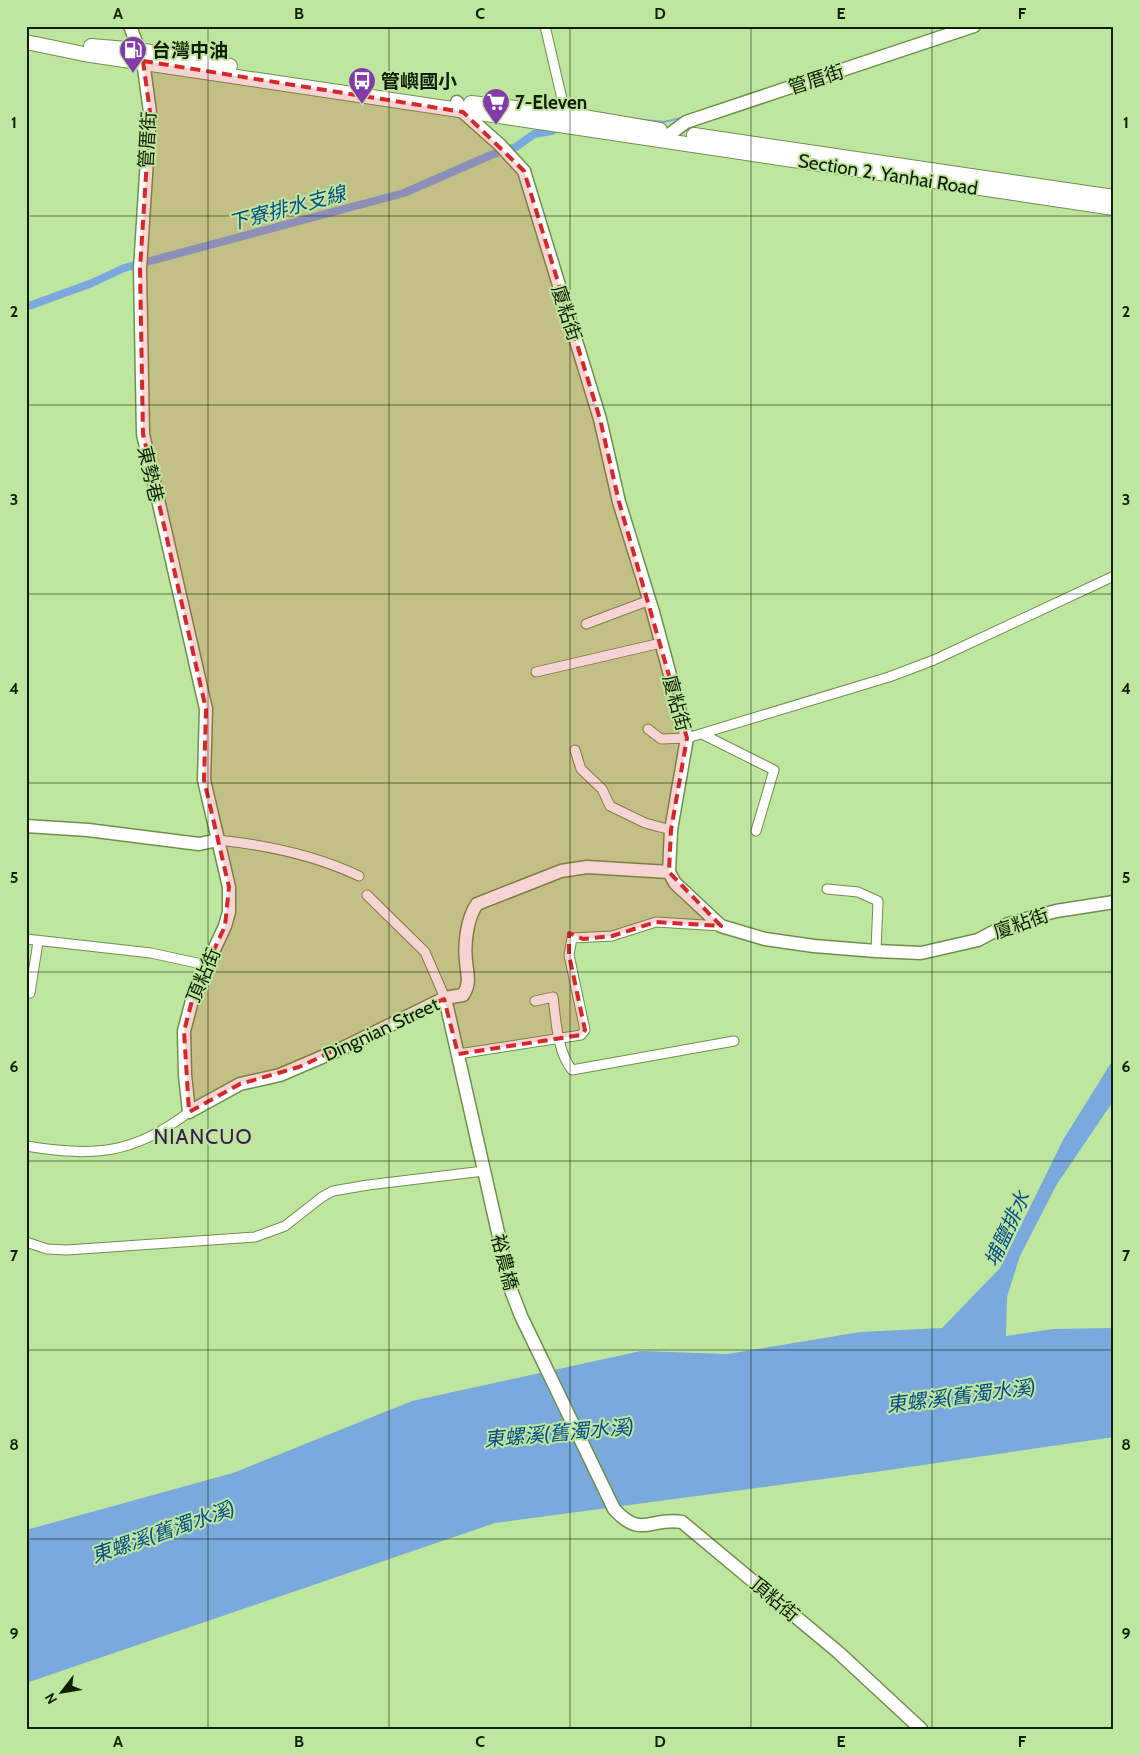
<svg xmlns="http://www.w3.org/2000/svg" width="1140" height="1755" font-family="Cabin,'Noto Sans TC',sans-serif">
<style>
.water{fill:#7aa9dd}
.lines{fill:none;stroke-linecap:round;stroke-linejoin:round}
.stream{stroke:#7aa9dd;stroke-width:2}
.canal{stroke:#7aa9dd;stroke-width:8}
.street-casing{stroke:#6d914d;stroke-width:11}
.secondary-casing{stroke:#6d914d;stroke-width:15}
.primary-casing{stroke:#6d914d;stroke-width:16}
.street{stroke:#fff;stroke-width:9}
.secondary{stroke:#fff;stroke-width:12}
.primary{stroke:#fff;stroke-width:14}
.marked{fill:#d62828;fill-opacity:0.2;stroke:#d62828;stroke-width:4;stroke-dasharray:10 6;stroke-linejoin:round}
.grid{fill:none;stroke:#101e03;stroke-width:1;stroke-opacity:0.55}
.labels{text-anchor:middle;stroke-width:4;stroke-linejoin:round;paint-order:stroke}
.poi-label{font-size:19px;font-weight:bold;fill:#101e03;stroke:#bee69e;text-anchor:start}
.street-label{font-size:19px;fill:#101e03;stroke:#bee69e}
.water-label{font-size:20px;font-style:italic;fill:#074e8d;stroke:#bee69e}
.quarter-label{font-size:21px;letter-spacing:1px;fill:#3c194f;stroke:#bee69e}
.neatline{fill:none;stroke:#101e03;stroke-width:2}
.grid-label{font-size:16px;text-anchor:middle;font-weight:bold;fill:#101e03}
</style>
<rect width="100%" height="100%" fill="#bee69e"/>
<path class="water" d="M1114,1058V1100L1057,1184L1020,1256L1007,1297L1006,1336L1053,1329L1114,1328V1437L875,1472L495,1523L26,1683V1530L233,1473L412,1401L641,1351L727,1354L860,1332L942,1328L1000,1268L1063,1140Z"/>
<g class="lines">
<path class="stream" d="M629,118L663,122L681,118"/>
<path class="canal" d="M26,307L92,283L124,268L404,193L491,155L516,147L534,134L552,131"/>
<defs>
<g id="street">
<path d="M545,26L562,99L559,116"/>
<path d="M586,624L650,600"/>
<path d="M536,672L661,643"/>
<path d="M648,729L661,739L687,738L889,677L934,660L1114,576"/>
<path d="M704,735L774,770L756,831"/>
<path d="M575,750L581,769L602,789L610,806L645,823L671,830"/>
<path d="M218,840C266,845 315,855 359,876"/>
<path d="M827,889L858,892L878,901L876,951"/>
<path d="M367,895L425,952L445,998"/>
<path d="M26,939L151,953L206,965"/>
<path d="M30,993L38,942"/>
<path d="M535,1001L553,997C556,1020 557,1051 572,1070L734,1041"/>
<path d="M458,1054L581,1035L585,1030L569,955L572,938L612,936L656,922L721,926"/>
<path d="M26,1146C93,1157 133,1155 189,1112"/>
<path d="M26,1242L47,1249L67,1250L255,1237L285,1226L322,1197L333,1191L368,1185L484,1171"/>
</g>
<g id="secondary">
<path d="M130,26L143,61L150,112L140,269L143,434L206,709L204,780L229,887V912L225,926L194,993L184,1031L185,1075L189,1112L240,1084L280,1075L343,1048L445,998L463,995C471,983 467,974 466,961C464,944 467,918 477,904L561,871L587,867L669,872"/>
<path d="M457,102L463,112L500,145L524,171L600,419L619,502L653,612L687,738L671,830L669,872L675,883L721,926L765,939L814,946L876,951L921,953L978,940L1008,924L1056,911L1114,902"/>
<path d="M662,140L686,122L974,26"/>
<path d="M26,826L88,830L199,844L218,840"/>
<path d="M445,998L511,1290L521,1316L614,1509C642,1540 651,1516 682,1522L838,1652L921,1729"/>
</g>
<g id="primary">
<path d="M26,42L84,54L1114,208"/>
<path d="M91,46L139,50L230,66"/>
<path d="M471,103L560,113L660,130"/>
<path d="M694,135L1114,197"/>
</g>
</defs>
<use href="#street" class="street-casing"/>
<use href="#secondary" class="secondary-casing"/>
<use href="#primary" class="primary-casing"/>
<use href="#street" class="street"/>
<use href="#secondary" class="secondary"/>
<use href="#primary" class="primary"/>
</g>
<path class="marked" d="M143,61L463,112L524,171L600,419L619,502L687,738L671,830L669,872L721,926L656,922L612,936L583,939L569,933V955L585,1030L581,1035L458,1054L444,999L299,1067L240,1084L189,1112L184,1031L194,993L225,926L229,887L204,780L206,709L143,434L140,269L150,112Z"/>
<path class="grid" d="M208,26V1729M389,26V1729M570,26V1729M751,26V1729M932,26V1729M26,216H1114M26,405H1114M26,594H1114M26,783H1114M26,972H1114M26,1161H1114M26,1350H1114M26,1539H1114"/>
<defs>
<symbol id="fuel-pin" viewBox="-11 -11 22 30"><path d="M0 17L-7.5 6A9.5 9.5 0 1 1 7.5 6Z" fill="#853aac" stroke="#bee69e"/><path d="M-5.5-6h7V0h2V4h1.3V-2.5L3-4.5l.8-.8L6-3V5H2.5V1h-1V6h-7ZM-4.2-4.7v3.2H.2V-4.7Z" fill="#fff"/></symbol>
<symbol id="bus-pin" viewBox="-11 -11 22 30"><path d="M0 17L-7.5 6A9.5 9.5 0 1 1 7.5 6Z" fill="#853aac" stroke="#bee69e"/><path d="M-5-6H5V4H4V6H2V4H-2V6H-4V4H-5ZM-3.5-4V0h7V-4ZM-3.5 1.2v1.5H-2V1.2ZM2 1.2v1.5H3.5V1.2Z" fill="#fff"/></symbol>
<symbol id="supermarket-pin" viewBox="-11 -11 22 30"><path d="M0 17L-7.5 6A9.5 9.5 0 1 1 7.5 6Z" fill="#853aac" stroke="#bee69e"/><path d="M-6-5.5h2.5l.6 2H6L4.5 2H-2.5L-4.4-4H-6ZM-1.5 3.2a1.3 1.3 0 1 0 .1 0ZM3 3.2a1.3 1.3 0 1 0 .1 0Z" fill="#fff"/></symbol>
</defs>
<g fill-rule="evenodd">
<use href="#fuel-pin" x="117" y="34" width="32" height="43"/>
<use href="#bus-pin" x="346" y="65" width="32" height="43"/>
<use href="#supermarket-pin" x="480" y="86" width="32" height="43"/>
</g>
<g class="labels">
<g class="poi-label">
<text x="152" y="57">台灣中油</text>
<text x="381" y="88">管嶼國小</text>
<text x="515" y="109">7-Eleven</text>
</g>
<g class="street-label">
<text transform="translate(816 79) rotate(-18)" y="7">管厝街</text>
<text transform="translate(147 140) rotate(-87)" y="7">管厝街</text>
<text transform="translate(888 174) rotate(9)" y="7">Section 2, Yanhai Road</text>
<text transform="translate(567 313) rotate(72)" y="7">廈粘街</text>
<text transform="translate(151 474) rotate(77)" y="7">東勢巷</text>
<text transform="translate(677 703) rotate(75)" y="7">廈粘街</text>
<text transform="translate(1021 923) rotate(-19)" y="7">廈粘街</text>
<text transform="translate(203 975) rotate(-67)" y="7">頂粘街</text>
<text transform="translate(381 1029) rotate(-25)" y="7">Dingnian Street</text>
<text transform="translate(505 1262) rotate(76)" y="7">裕農橋</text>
<text transform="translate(775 1599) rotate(40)" y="7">頂粘街</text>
</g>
<g class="water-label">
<text transform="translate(287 208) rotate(-15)" y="7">下寮排水支線</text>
<text transform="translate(1007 1229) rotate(-65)" y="7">埔鹽排水</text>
<text transform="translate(961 1396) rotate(-7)" y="7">東螺溪(舊濁水溪)</text>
<text transform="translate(559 1433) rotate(-5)" y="7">東螺溪(舊濁水溪)</text>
<text transform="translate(163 1532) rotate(-19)" y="7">東螺溪(舊濁水溪)</text>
</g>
<g class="quarter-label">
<text x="203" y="1144">NIANCUO</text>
</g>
</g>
<rect width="1140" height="1755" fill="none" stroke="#bee69e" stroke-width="55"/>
<g transform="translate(62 1692) rotate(239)" stroke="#bee69e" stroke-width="4" paint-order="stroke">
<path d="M0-4L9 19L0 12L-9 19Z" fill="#101e03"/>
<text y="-8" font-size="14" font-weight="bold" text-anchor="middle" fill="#101e03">N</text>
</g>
<rect x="28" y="28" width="1084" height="1700" class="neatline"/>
<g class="grid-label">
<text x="118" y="19">A</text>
<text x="299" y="19">B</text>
<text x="480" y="19">C</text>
<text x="660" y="19">D</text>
<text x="841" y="19">E</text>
<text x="1022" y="19">F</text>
<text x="14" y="128">1</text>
<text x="1126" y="128">1</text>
<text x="14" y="317">2</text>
<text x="1126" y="317">2</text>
<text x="14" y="505">3</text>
<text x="1126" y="505">3</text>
<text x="14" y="694">4</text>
<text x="1126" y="694">4</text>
<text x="14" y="883">5</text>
<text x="1126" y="883">5</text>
<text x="14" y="1072">6</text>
<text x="1126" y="1072">6</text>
<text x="14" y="1261">7</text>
<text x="1126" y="1261">7</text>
<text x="14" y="1450">8</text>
<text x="1126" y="1450">8</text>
<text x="14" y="1639">9</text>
<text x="1126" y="1639">9</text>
<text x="118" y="1747">A</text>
<text x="299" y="1747">B</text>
<text x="480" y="1747">C</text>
<text x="660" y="1747">D</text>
<text x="841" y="1747">E</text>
<text x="1022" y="1747">F</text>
</g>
</svg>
